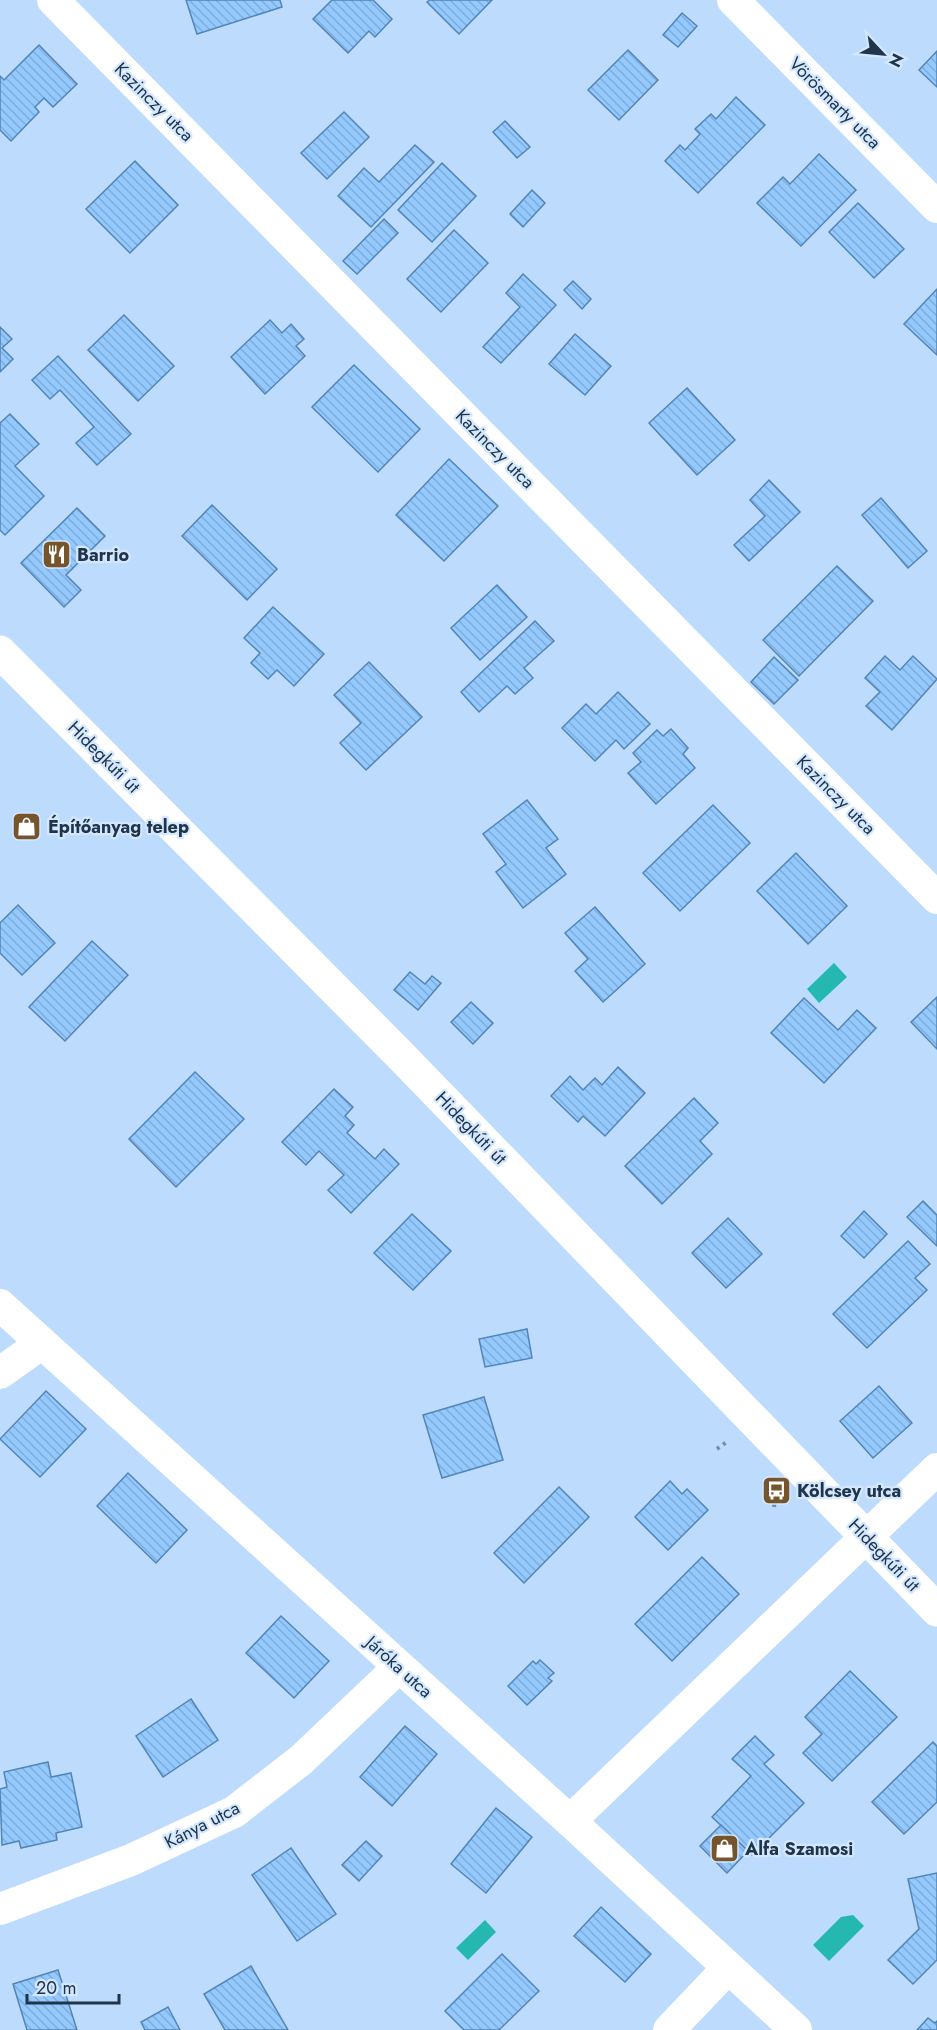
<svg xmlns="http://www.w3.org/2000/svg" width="937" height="2030" font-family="Jost,sans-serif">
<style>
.water{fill:#25b8b0}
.building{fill:url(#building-back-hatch);stroke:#5285b6;stroke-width:1.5}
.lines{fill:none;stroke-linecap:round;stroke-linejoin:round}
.path{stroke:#738ea9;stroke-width:4;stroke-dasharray:3 4.5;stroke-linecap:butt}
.minor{stroke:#fff;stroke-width:32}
.major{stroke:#fff;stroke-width:33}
.labels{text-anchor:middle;stroke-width:4.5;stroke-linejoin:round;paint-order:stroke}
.street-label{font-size:18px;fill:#20354a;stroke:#d3e8fe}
.poi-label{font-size:18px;font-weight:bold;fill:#20354a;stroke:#d3e8fe;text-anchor:start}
</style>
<defs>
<pattern id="building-back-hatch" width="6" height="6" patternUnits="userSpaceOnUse" patternTransform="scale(1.5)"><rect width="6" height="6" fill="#94c9fe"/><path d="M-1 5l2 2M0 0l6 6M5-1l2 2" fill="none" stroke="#7faddb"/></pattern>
</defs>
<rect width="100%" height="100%" fill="#bddcfd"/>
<g class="water">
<path d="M834,963L847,977L819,1003L807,989Z"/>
<path d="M853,1915L864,1926L829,1961L813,1945L841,1917Z"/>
<path d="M485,1920L496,1932L468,1960L456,1948Z"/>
</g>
<g class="building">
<path d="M186,0H280L282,7L197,34Z"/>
<path d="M332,0H373L392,19L375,37L369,31L348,53L313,19Z"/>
<path d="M430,0H492L459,34L427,2Z"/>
<path d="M682,13L697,26L678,47L663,35Z"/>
<path d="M39,45L77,84L53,107L44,98L35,107L39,112L11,141L0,130V76L4,80Z"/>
<path d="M628,50L658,80L619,120L588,90Z"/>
<path d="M937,51V87L919,70Z"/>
<path d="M736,97L765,125L698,193L665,161L680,145L685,150L700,134L695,129L711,114L716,119Z"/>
<path d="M344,112L369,137L327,179L301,153Z"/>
<path d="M505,121L530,147L517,158L493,132Z"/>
<path d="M415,145L434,162L371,227L338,196L364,168L379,182Z"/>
<path d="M819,154L856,190L801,246L757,203L783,177L790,184Z"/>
<path d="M135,161L178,205L130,253L86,209Z"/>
<path d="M442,163L476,196L432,242L398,210Z"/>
<path d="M532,190L545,203L523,227L510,214Z"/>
<path d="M858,203L904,249L874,278L829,232Z"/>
<path d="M384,219L398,233L357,274L343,261Z"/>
<path d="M454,230L488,263L441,312L407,279Z"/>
<path d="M523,274L556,305L501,363L483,347L520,307L506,293Z"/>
<path d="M573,281L591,299L582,309L564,290Z"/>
<path d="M937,289V355L904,324Z"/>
<path d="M124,315L174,366L138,401L88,350Z"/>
<path d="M270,320L282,333L291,324L304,339L296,346L305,356L265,394L231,357Z"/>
<path d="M0,327L12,339L2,348L13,359L0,372Z"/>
<path d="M575,334L611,366L585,395L549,364Z"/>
<path d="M58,356L131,434L97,465L76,443L94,427L60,390L50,399L32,380Z"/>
<path d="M354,365L420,429L378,472L312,407Z"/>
<path d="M687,388L735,440L697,475L649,423Z"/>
<path d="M10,414L39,444L15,466L44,496L5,535L0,530V423Z"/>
<path d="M449,459L498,506L444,561L396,515Z"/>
<path d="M769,480L800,512L749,561L734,545L765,516L750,500Z"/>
<path d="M881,498L927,551L908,568L862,515Z"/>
<path d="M212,505L277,569L247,600L182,536Z"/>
<path d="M77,508L105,536L66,575L81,590L64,607L21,563Z"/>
<path d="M837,566L873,601L799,676L763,640Z"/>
<path d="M497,585L527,617L480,660L451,628Z"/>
<path d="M273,607L324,654L294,686L277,670L268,679L251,663L260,653L244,638Z"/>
<path d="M535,621L554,641L524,668L533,678L515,694L507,686L479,712L461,692Z"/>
<path d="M885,656L900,670L913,656L937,679L892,730L866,706L880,692L865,678Z"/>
<path d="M774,657L798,680L774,704L751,682Z"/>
<path d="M369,662L422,717L366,770L340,743L361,723L334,695Z"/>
<path d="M618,692L650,724L624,749L616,740L595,761L562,728L586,704L596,714Z"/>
<path d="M671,729L688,748L683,754L695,768L656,804L628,773L641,762L633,753L657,730L663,736Z"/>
<path d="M527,800L558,839L546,848L566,874L523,908L496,872L506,864L483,834Z"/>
<path d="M713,805L750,843L680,911L643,873Z"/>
<path d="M796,853L847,906L808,944L757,891Z"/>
<path d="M18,905L55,943L22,975L0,953V923Z"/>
<path d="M595,907L645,964L603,1002L575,971L588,959L565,933Z"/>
<path d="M92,941L128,975L65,1041L29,1007Z"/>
<path d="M410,972L425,984L432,976L441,983L418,1010L394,990Z"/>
<path d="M937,997V1049L911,1022Z"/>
<path d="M804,998L838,1030L857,1010L876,1028L824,1083L771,1033Z"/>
<path d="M471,1002L493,1023L473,1044L451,1022Z"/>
<path d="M618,1067L645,1093L605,1136L583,1116L578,1122L551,1096L570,1076L583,1090L595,1078L602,1085Z"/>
<path d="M195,1072L244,1119L176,1187L129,1139Z"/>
<path d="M334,1089L353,1107L345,1116L354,1125L347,1133L375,1159L384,1149L399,1164L351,1213L328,1190L344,1175L319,1151L306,1165L282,1142Z"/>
<path d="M694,1098L718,1123L700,1141L712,1154L662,1204L625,1166Z"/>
<path d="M923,1201L937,1215V1246L907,1217Z"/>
<path d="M864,1211L887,1234L864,1258L841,1236Z"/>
<path d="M412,1214L451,1251L413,1290L374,1253Z"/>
<path d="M728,1218L762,1254L726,1288L692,1253Z"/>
<path d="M908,1241L930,1264L915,1278L927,1290L867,1348L833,1314Z"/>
<path d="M527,1329L532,1358L485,1367L479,1339Z"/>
<path d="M879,1386L912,1423L873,1458L840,1421Z"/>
<path d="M46,1391L86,1429L40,1477L0,1439Z"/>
<path d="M484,1397L503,1460L442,1478L423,1415Z"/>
<path d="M128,1473L187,1530L156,1563L97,1506Z"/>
<path d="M670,1481L682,1494L687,1489L708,1510L668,1550L635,1517Z"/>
<path d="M559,1487L589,1517L524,1583L494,1553Z"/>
<path d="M702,1557L739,1594L672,1661L635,1624Z"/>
<path d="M281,1616L329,1661L294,1698L246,1653Z"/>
<path d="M540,1660L554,1673L548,1678L552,1681L527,1705L508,1686L533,1661L536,1664Z"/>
<path d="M850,1671L897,1717L832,1781L803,1753L822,1734L805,1717Z"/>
<path d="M191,1699L218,1740L163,1777L136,1736Z"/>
<path d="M405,1726L437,1754L392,1806L360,1777Z"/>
<path d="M755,1736L774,1755L764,1764L804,1803L752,1855L712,1817L751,1776L732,1759Z"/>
<path d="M933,1742L937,1746V1802L904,1834L872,1802Z"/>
<path d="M48,1762L51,1777L71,1773L82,1827L56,1833L57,1840L21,1848L19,1841L2,1845L0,1789L7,1787L4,1772Z"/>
<path d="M496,1808L532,1837L486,1893L451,1864Z"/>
<path d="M721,1825L748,1851L727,1873L700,1846Z"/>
<path d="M366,1841L382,1856L359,1881L342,1865Z"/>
<path d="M291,1848L336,1914L297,1941L252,1875Z"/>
<path d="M937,1873V1960L913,1984L888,1960L919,1929L908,1879Z"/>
<path d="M601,1907L651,1954L625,1982L574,1936Z"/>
<path d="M502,1954L539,1991L499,2030H464L445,2011Z"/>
<path d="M251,1966L288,2030H225L204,1994Z"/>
<path d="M58,1970L77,2030H27L13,1984Z"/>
<path d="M168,2007L180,2030H145L141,2022Z"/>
<path d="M928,2018L935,2023L937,2021V2030H917Z"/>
</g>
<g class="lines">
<g class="path">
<path d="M717,1449L728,1441"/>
<path d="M774,1507L776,1491"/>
</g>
<g class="minor">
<path d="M53,0L937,898"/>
<path d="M733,0L937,207"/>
<path d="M0,1305L570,1821L796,2030"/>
<path d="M0,1373L42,1343"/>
<path d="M570,1821L937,1469"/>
<path d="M0,1909L131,1860L234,1812L301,1760L399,1667"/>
<path d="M669,2030L728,1968"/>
</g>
<path class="major" d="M0,652L403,1058L937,1610"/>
</g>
<defs>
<symbol id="restaurant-square" viewBox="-11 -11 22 22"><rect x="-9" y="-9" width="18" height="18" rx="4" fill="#76542c" stroke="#d3e8fe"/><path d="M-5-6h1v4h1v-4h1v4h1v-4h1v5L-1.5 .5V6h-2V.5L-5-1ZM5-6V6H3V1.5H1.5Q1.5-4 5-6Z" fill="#fff"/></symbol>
<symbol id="shop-square" viewBox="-11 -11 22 22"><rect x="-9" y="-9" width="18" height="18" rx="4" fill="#76542c" stroke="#d3e8fe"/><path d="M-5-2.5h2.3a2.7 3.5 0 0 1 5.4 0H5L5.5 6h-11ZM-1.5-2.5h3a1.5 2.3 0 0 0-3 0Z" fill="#fff"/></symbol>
<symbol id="bus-square" viewBox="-11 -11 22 22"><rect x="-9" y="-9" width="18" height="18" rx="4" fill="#76542c" stroke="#d3e8fe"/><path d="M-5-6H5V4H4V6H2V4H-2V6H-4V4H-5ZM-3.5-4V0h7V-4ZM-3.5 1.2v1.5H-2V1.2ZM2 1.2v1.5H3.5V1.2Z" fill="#fff"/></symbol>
</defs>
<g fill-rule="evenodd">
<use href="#restaurant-square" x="40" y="538" width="33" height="33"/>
<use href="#shop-square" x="10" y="810" width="33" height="33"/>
<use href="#bus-square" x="760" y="1474" width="33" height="33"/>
<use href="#shop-square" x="708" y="1832" width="33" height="33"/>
</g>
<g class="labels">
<g class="street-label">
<text transform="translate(154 102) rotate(45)" y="6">Kazinczy utca</text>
<text transform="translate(835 103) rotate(45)" y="6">Vörösmarty utca</text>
<text transform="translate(495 449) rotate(45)" y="6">Kazinczy utca</text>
<text transform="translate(104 757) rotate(45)" y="6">Hidegkúti út</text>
<text transform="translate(836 795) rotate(45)" y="6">Kazinczy utca</text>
<text transform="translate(471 1128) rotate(46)" y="6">Hidegkúti út</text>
<text transform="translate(884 1555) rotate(46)" y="6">Hidegkúti út</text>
<text transform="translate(399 1667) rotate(42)" y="6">Járóka utca</text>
<text transform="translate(202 1825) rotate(-27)" y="6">Kánya utca</text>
</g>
<g class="poi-label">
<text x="77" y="561">Barrio</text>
<text x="48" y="833">Építőanyag telep</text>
<text x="797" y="1497">Kölcsey utca</text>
<text x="745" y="1855">Alfa Szamosi</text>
</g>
</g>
<g transform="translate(883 54) rotate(116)" stroke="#d3e8fe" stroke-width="4.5" paint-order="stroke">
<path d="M0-4.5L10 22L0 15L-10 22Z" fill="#20354a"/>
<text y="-9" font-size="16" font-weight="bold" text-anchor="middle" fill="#20354a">N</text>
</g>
<path d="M27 1994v9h92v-9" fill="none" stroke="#20354a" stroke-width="3"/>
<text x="36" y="1994" font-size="18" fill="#20354a" stroke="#d3e8fe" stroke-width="4.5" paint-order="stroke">20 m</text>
</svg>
